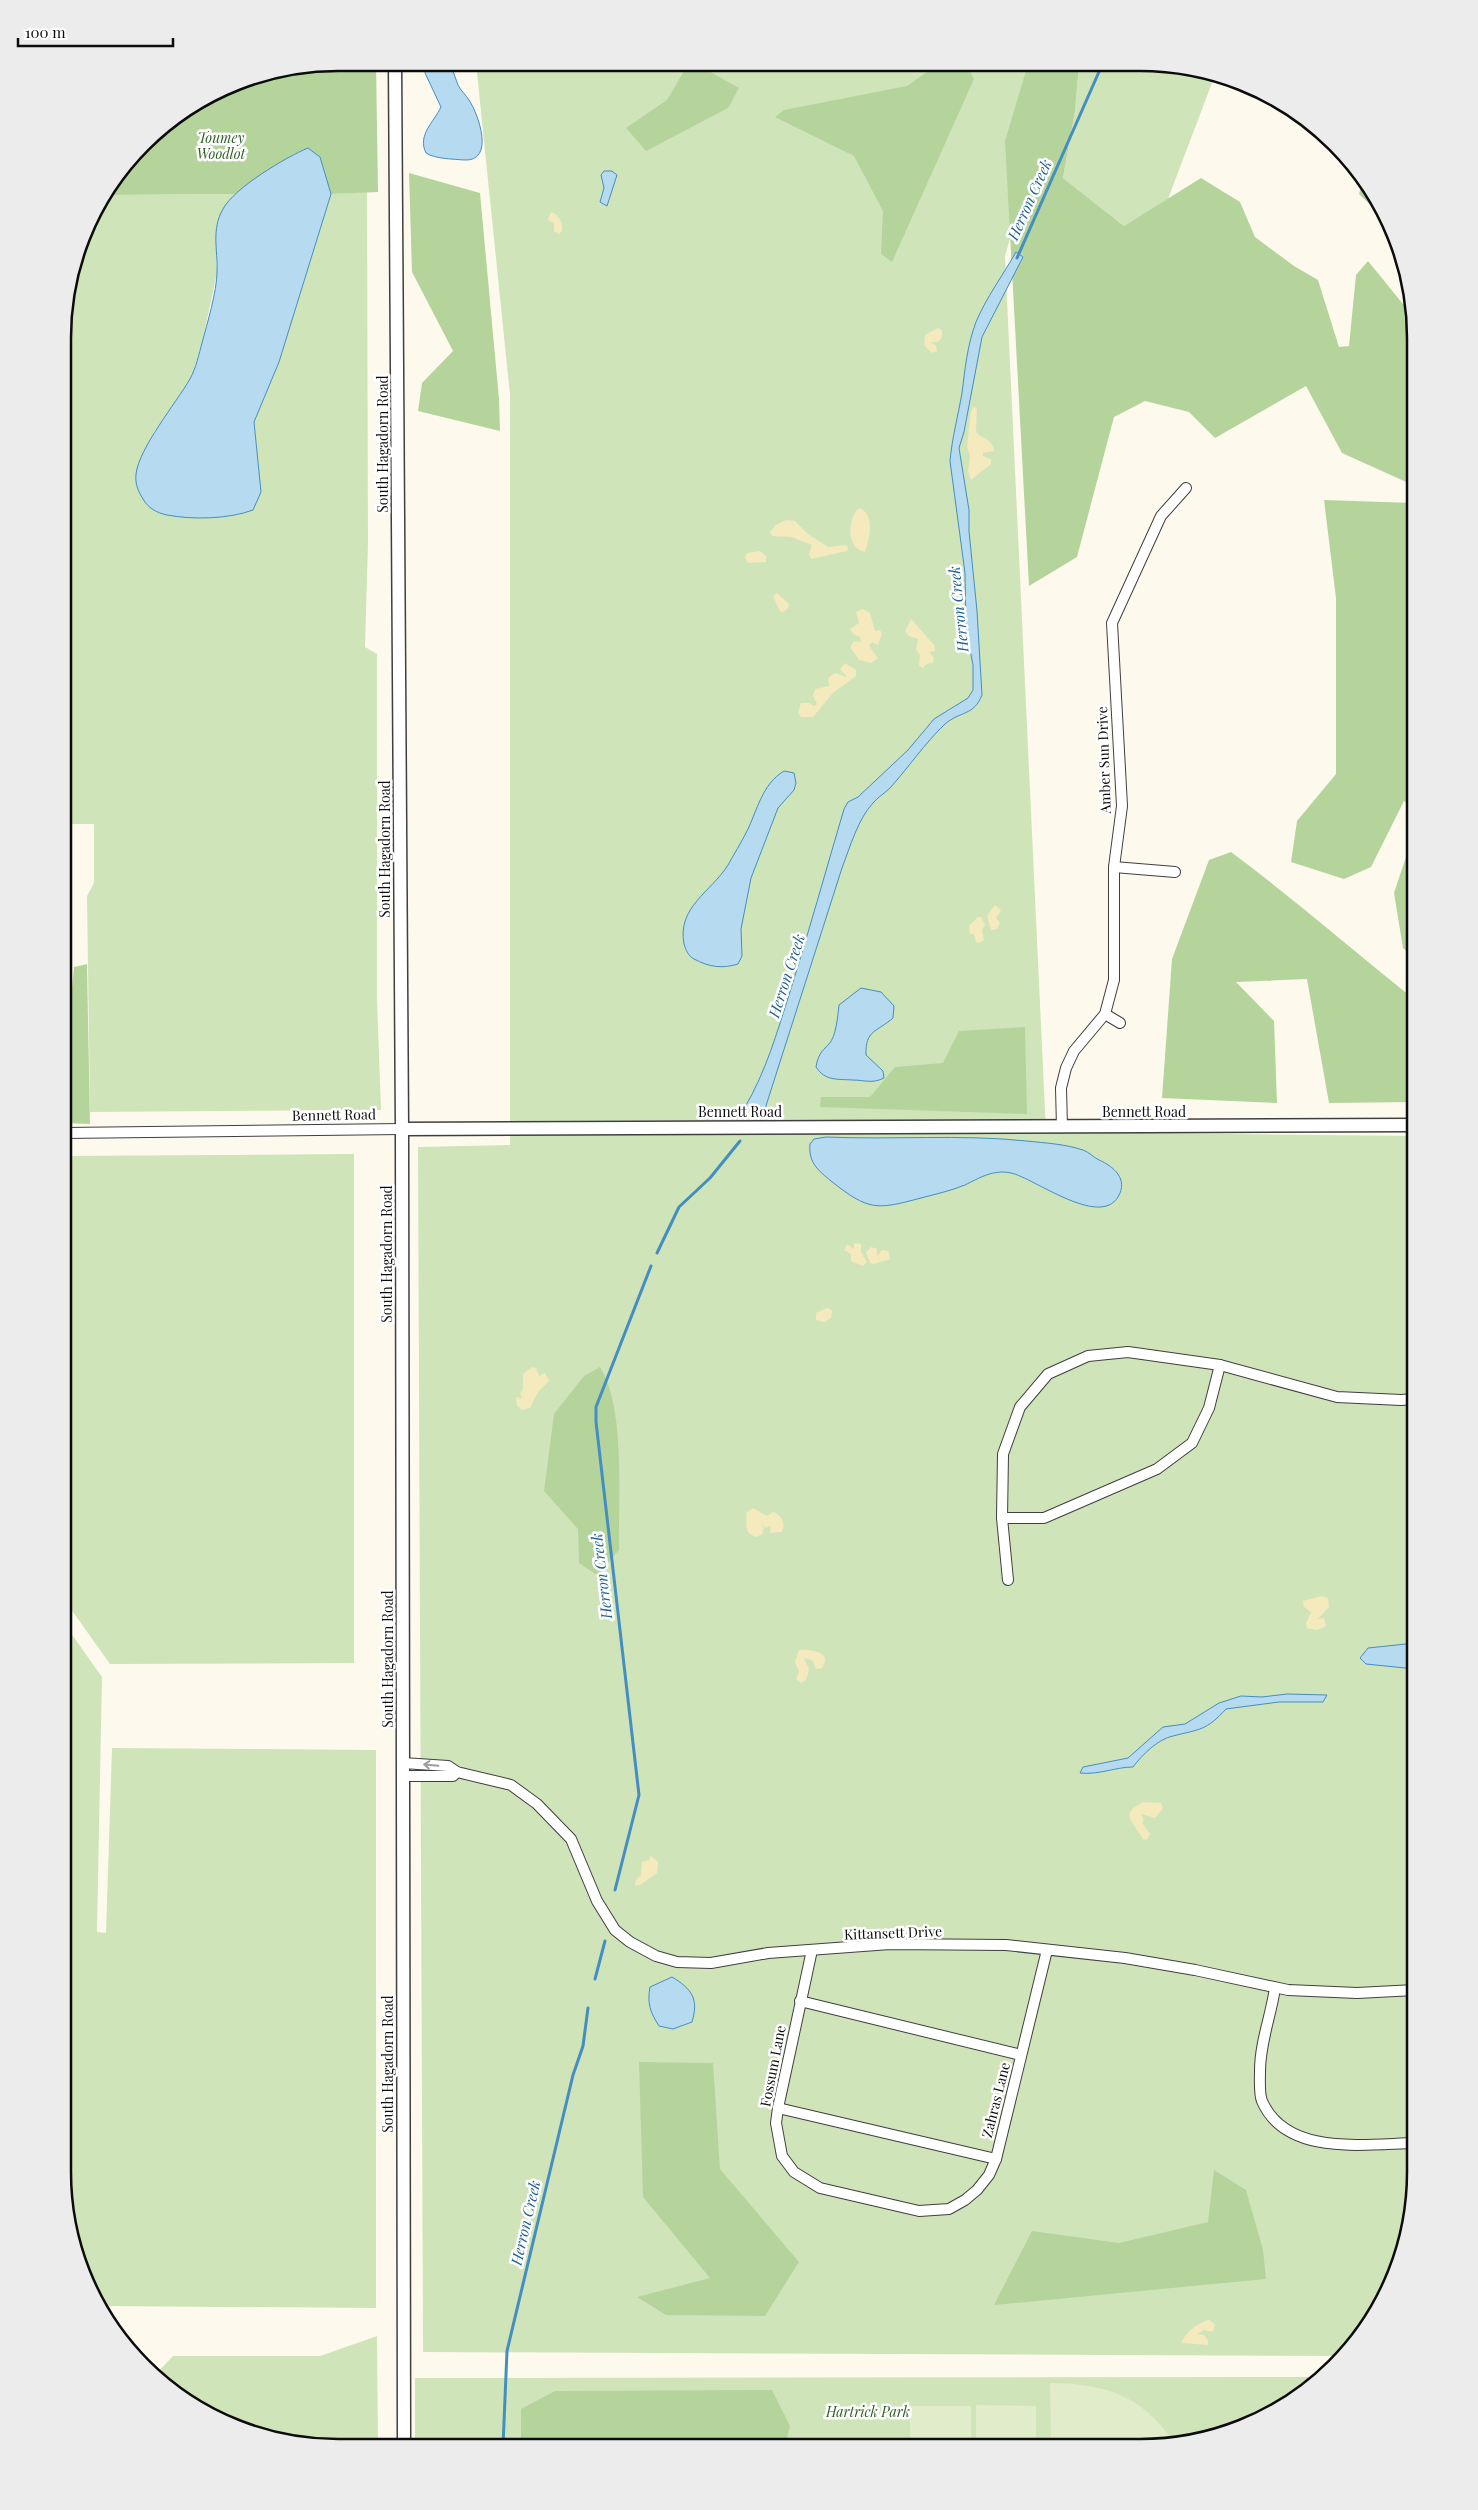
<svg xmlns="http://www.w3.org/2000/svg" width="1478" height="2510" font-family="'Playfair Display',serif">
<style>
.green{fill:#d0e4ba}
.forest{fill:#b4d49b}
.sand{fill:#f5e9be}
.pitch{fill:#e1eccb}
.water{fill:#b6daf0;stroke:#448ec0}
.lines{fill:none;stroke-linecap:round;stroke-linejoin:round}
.stream{stroke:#448ec0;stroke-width:3}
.minor-casing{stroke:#3f3f3f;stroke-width:12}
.tertiary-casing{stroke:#3f3f3f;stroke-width:15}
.minor{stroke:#fff;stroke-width:10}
.tertiary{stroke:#fff;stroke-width:12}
.oneway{stroke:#9e9e9e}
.labels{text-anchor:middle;stroke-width:5;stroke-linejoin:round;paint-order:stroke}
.park-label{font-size:14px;font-style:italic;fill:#2f5e23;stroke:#fff}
.street-label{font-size:14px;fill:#0c0c0c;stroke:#fff}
.water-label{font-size:15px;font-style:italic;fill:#226192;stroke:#fff}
.rim{fill:none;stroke:#0c0c0c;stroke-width:2.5}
</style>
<rect width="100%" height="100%" fill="#fdfaed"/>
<g class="green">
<path d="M476,63L1059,65L1005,256L1046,1132L1415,1136V2190L1395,2277L1359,2339L1342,2356L423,2352L418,1147L510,1145V395Z"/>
<path d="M1079,65H1176L1215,75L1168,199L1124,226L1063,178L1075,111Z"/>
<path d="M367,192L368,543L365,647L377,654V999L381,1110L90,1112L87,896L94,883V824H71L64,818L65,303L91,216L107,195L235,194L223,210L216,253L217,273L202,343L192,376L171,410L153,433L178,517L238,515L259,470L254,422L279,362L331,194Z"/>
<path d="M354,1154V1663L110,1664L63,1598L64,1156Z"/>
<path d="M63,1622L102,1677L97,1932L106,1933L112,1748L376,1750V2308L100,2306L83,2277L63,2172Z"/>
<path d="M377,2336L378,2445C353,2445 325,2449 301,2445C249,2435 193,2413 155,2375L173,2356H320Z"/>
<path d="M1321,2377L1308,2390L1245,2427L1140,2447L415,2445V2378Z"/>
</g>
<g class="forest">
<path d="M338,63H376L378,192L331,194L320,158L308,149L294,154L235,194L107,195L156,131L233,83Z"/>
<path d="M688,64H696L739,88L728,108L646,151L626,128L667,100Z"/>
<path d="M938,64H966L974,79L892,262L881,254L883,211L854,156L775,117L784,110L907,86Z"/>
<path d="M1028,64L1079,65L1075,111L1063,178L1124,226L1201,178L1240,202L1255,237L1294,266L1318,280L1339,347L1349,346L1356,275L1368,261L1411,314L1415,338V486L1342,453L1306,386L1215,438L1189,412L1145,401L1114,417L1077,557L1029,586L1005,141Z"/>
<path d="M409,173L480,193L499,399L500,431L418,411L422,383L453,351L412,272Z"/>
<path d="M1363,178L1390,224L1359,194Z"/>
<path d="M1324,500L1413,503L1415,505V808L1404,801L1371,867L1344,879L1291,862L1297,821L1336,774V598Z"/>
<path d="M1415,830V958L1403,948L1394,893Z"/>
<path d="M1231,852C1294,899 1354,951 1415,1000V1102L1329,1103L1307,979L1236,982L1274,1021L1277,1103L1162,1098L1172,959L1209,860Z"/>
<path d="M87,964L90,1124L64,1123V1020H69L74,967Z"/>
<path d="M1025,1027L1027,1114L820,1107L821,1097H870L895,1067L943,1063L959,1031Z"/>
<path d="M600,1367C626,1408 618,1500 619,1550L597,1575L579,1563L578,1529L544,1491L554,1414L584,1376Z"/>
<path d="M639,2062L713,2063L720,2169L799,2262L765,2316L666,2315L637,2297L710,2278L643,2197Z"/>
<path d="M1214,2170L1246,2190L1263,2250L1266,2279L994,2305L1032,2231L1119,2243L1208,2222Z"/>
<path d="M772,2390L790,2426L785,2447L521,2446V2409L555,2391Z"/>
</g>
<g class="sand">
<path d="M551,212C559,214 563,224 562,231L559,234L554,231V223L548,220Z"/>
<path d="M938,328L942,330V337L938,342H931L936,346L937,351L932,353L925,346C922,331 930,334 938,328Z"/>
<path d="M973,407L977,408L976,432C982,440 993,438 994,451L983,453V456L991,459V464L971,480L968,471L970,457L967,446L971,411Z"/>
<path d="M859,508C876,514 869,540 865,552C845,548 848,518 859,508Z"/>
<path d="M786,520L795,521L808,534L828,547L845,545L848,547L847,551L811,559L809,554L812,545L791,537L772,536L770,532L776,525Z"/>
<path d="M760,551L766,556V562L748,563L745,557L747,553Z"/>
<path d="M777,593L789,604L788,608L783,612L780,611L773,596Z"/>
<path d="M863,609L870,613L875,631L880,630L882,634L878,645L872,642L869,646L878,658L871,663L859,660L850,647L854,641L861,642L860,637L853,634L850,629L859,623L856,612Z"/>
<path d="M911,619L935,646V651L929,652L934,658L933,663L926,664L923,668L919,666L920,655L916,650L918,639L909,636L905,631Z"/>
<path d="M845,663L856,670V676L833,693L813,717H801L798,712L801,703H809L814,706L817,704L813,696L815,689L829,686L828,678L835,673L847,677L840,669Z"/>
<path d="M995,905L1001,910L996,918L1000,923L997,929L991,930L987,916Z"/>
<path d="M978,917H981L985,925L982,930L984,940L980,943L976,942L974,934H970L969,926Z"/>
<path d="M854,1243L861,1244V1252L867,1262L863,1266L851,1261V1254L844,1250L847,1244L854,1249Z"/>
<path d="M871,1247L877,1249V1256L882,1250L888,1251L890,1259L874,1264L870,1263L866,1252Z"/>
<path d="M827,1308L832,1310L831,1318L824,1322L816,1320V1313Z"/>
<path d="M532,1367L536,1368L539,1376L545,1373L549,1381L538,1392L530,1408L522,1410L517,1405L516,1397L522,1398L520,1393L523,1390V1374Z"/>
<path d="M753,1508L767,1516L773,1512C782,1515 786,1524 782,1532L770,1533L771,1526L765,1528L760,1521L764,1528L762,1534L757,1537C742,1533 748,1524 746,1513Z"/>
<path d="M1322,1596L1328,1598L1329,1607L1318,1619L1324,1618L1326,1626L1317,1630L1307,1628L1306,1623L1311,1612L1304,1607L1303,1601Z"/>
<path d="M799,1650C810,1649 834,1652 822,1668L816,1669L812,1660L804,1658C807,1669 812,1664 806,1680L801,1683L796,1679L799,1672L795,1662Z"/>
<path d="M1143,1802L1161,1803L1163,1808L1155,1818L1141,1814L1144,1820L1142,1823L1150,1834L1147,1840L1143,1839L1131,1821L1129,1814L1133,1808Z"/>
<path d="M651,1856L658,1862L657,1873L640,1885L635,1886L636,1880L641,1875L642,1862L649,1860Z"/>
<path d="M1209,2320L1215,2324L1213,2332L1204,2330L1197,2334L1204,2335L1208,2340V2345L1182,2343C1183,2334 1200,2321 1209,2320Z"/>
</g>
<g class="pitch">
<path d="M1050,2383C1105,2384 1140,2394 1173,2441L1140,2447H1051Z"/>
<path d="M976,2405L1036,2406V2447H976Z"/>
<rect x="910" y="2406" width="61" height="41"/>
</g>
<g class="water">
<path d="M427,63H450C453,70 455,78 458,85C461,91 466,95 469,100C479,115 495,162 464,160C453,159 435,159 426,153C417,135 434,122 441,107L425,73Z"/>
<path d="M308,148L320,157L331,194L279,362L254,422L261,492L253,510C229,519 193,520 167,515C157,513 148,508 143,499C138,491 135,484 136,474C139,448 176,403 190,379C196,368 199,354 202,343C207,324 217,291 217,272C218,250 211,230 223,209C234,188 286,157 308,148Z"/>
<path d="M604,171H612L617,175L607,206L600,202L604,188L601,175Z"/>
<path d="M1016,252L1023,257L982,337L964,432L959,448L969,510V531L977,611L982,695C974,716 960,711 945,724C924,744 909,767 890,788C885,793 878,797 873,803C858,819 850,847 842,868L764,1112L744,1109C767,1069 776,1035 790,992C809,931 826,870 844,809L848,802L858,797L908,750L934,719L968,698L973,690V665L966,629L965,573L950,461C952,438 958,416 962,393C965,369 967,346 976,322C986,298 1003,275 1016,252Z"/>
<path d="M784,771L794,773L796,783L794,790L778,808L751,878L741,929L742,956L738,964C722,969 709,967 694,959C688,956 686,950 684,944C677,907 711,892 728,865C734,854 741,843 747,831C757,811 762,784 784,771Z"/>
<path d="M861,988L881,992L894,1006L893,1018C877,1032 865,1030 866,1055L883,1071L884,1078C872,1084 865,1080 852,1080C837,1079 825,1081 816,1067C818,1055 821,1052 829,1044C836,1037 838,1015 839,1005Z"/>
<path d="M826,1137C893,1140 960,1134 1027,1141C1045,1143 1065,1144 1083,1150C1089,1152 1093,1157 1099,1160C1113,1166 1129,1179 1118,1197C1099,1228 1034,1178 1011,1173C994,1169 979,1178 965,1185C950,1191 936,1194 921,1198C876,1210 869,1211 831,1181C819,1171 808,1163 810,1144L814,1139Z"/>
<path d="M1415,1643V1669L1366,1664L1360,1658L1368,1648Z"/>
<path d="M1287,1694L1327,1695L1323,1702H1279L1226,1709C1206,1731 1200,1729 1173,1736C1158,1739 1142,1755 1133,1767C1115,1767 1100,1775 1080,1773L1083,1767L1128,1758L1163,1727L1185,1724L1219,1703L1241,1696L1262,1697Z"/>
<path d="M672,1977C692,1989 699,1999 692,2022L673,2029L659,2026C650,2012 647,2003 650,1987Z"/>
</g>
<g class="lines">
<g class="stream">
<path d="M1017,258L1102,65"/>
<path d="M657,1253L679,1207L710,1178L740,1141"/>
<path d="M615,1890L639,1795L596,1422V1407L651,1266"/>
<path d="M595,1979L605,1941"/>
<path d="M503,2446L507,2351L573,2075L583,2046L588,2008"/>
</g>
<defs>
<g id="minor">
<path d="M1114,867L1175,872"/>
<path d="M1105,1014L1120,1023"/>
<path d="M1062,1127L1061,1088L1066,1068L1074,1051L1105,1014L1114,980V867L1122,806L1112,623L1161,516L1186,488"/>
<path d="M64,1133L402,1129"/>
<path d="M1002,1518H1044L1157,1469L1192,1443L1209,1408L1220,1365"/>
<path d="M1008,1580L1002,1518L1003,1454L1020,1407L1048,1374L1088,1356L1128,1352L1220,1365L1337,1397L1401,1400L1415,1399"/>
<path d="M403,1763L448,1766L457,1772L511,1785L537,1804L571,1839L597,1901L615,1930L630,1942L656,1956L677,1962L711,1963L768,1953L890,1944L1006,1945L1125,1958L1195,1970L1288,1990L1357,1993L1415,1990"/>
<path d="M403,1776H453L457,1772"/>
<path d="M812,1950L778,2108L776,2123L782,2156L794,2172L820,2188L919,2211L949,2209L965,2200L977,2190L989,2175L996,2159L1047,1950"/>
<path d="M1275,1988C1271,2016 1260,2042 1260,2071C1260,2080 1259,2094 1262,2101C1286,2157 1366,2144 1415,2143"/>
<path d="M800,2001L1021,2055"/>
<path d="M778,2108L996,2159"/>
</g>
<g id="tertiary">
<path d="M395,63L402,1129L404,2445"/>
<path d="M402,1129L1415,1125"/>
</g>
</defs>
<use href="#minor" class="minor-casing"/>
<use href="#tertiary" class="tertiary-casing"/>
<use href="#minor" class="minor"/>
<use href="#tertiary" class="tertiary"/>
</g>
<defs><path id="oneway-shaft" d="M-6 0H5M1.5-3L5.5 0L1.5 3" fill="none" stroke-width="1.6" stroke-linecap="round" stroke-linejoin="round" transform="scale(1.25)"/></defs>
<use class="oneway" href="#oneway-shaft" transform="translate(431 1765) rotate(-175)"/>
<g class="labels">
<g class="park-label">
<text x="221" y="143">Toumey<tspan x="221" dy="16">Woodlot</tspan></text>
<text x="868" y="2417">Hartrick Park</text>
</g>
<g class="street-label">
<text transform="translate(383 444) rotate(-90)" y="5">South Hagadorn Road</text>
<text transform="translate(1104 760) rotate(-92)" y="5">Amber Sun Drive</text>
<text transform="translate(385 849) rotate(-90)" y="5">South Hagadorn Road</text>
<text x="740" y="1117">Bennett Road</text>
<text x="1144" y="1117">Bennett Road</text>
<text transform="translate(334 1115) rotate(-1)" y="5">Bennett Road</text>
<text transform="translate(387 1254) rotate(-90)" y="5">South Hagadorn Road</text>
<text transform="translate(388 1659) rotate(-90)" y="5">South Hagadorn Road</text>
<text transform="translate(893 1933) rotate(-2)" y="5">Kittansett Drive</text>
<text transform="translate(388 2064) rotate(-90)" y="5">South Hagadorn Road</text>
<text transform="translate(773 2066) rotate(-79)" y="5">Fossum Lane</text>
<text transform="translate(996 2100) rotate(-76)" y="5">Zahras Lane</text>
</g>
<g class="water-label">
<text transform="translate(1030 200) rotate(-66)" y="5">Herron Creek</text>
<text transform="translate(959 609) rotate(-96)" y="5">Herron Creek</text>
<text transform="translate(787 976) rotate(-72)" y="5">Herron Creek</text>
<text transform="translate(602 1576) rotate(-97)" y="5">Herron Creek</text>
<text transform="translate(526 2223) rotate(-77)" y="5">Herron Creek</text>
</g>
</g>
<path d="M0 0H1478V2510H0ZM338 71H1140A267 267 0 0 1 1407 338V2172A267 267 0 0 1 1140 2439H338A267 267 0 0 1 71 2172V338A267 267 0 0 1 338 71Z" fill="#ececec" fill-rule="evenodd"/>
<path class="rim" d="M338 71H1140A267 267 0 0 1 1407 338V2172A267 267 0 0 1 1140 2439H338A267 267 0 0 1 71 2172V338A267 267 0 0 1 338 71Z"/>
<path d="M18 38v8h155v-8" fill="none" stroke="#0c0c0c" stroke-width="2.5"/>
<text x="25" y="38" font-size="15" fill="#0c0c0c" stroke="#ffffff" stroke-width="4" paint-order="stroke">100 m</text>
</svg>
